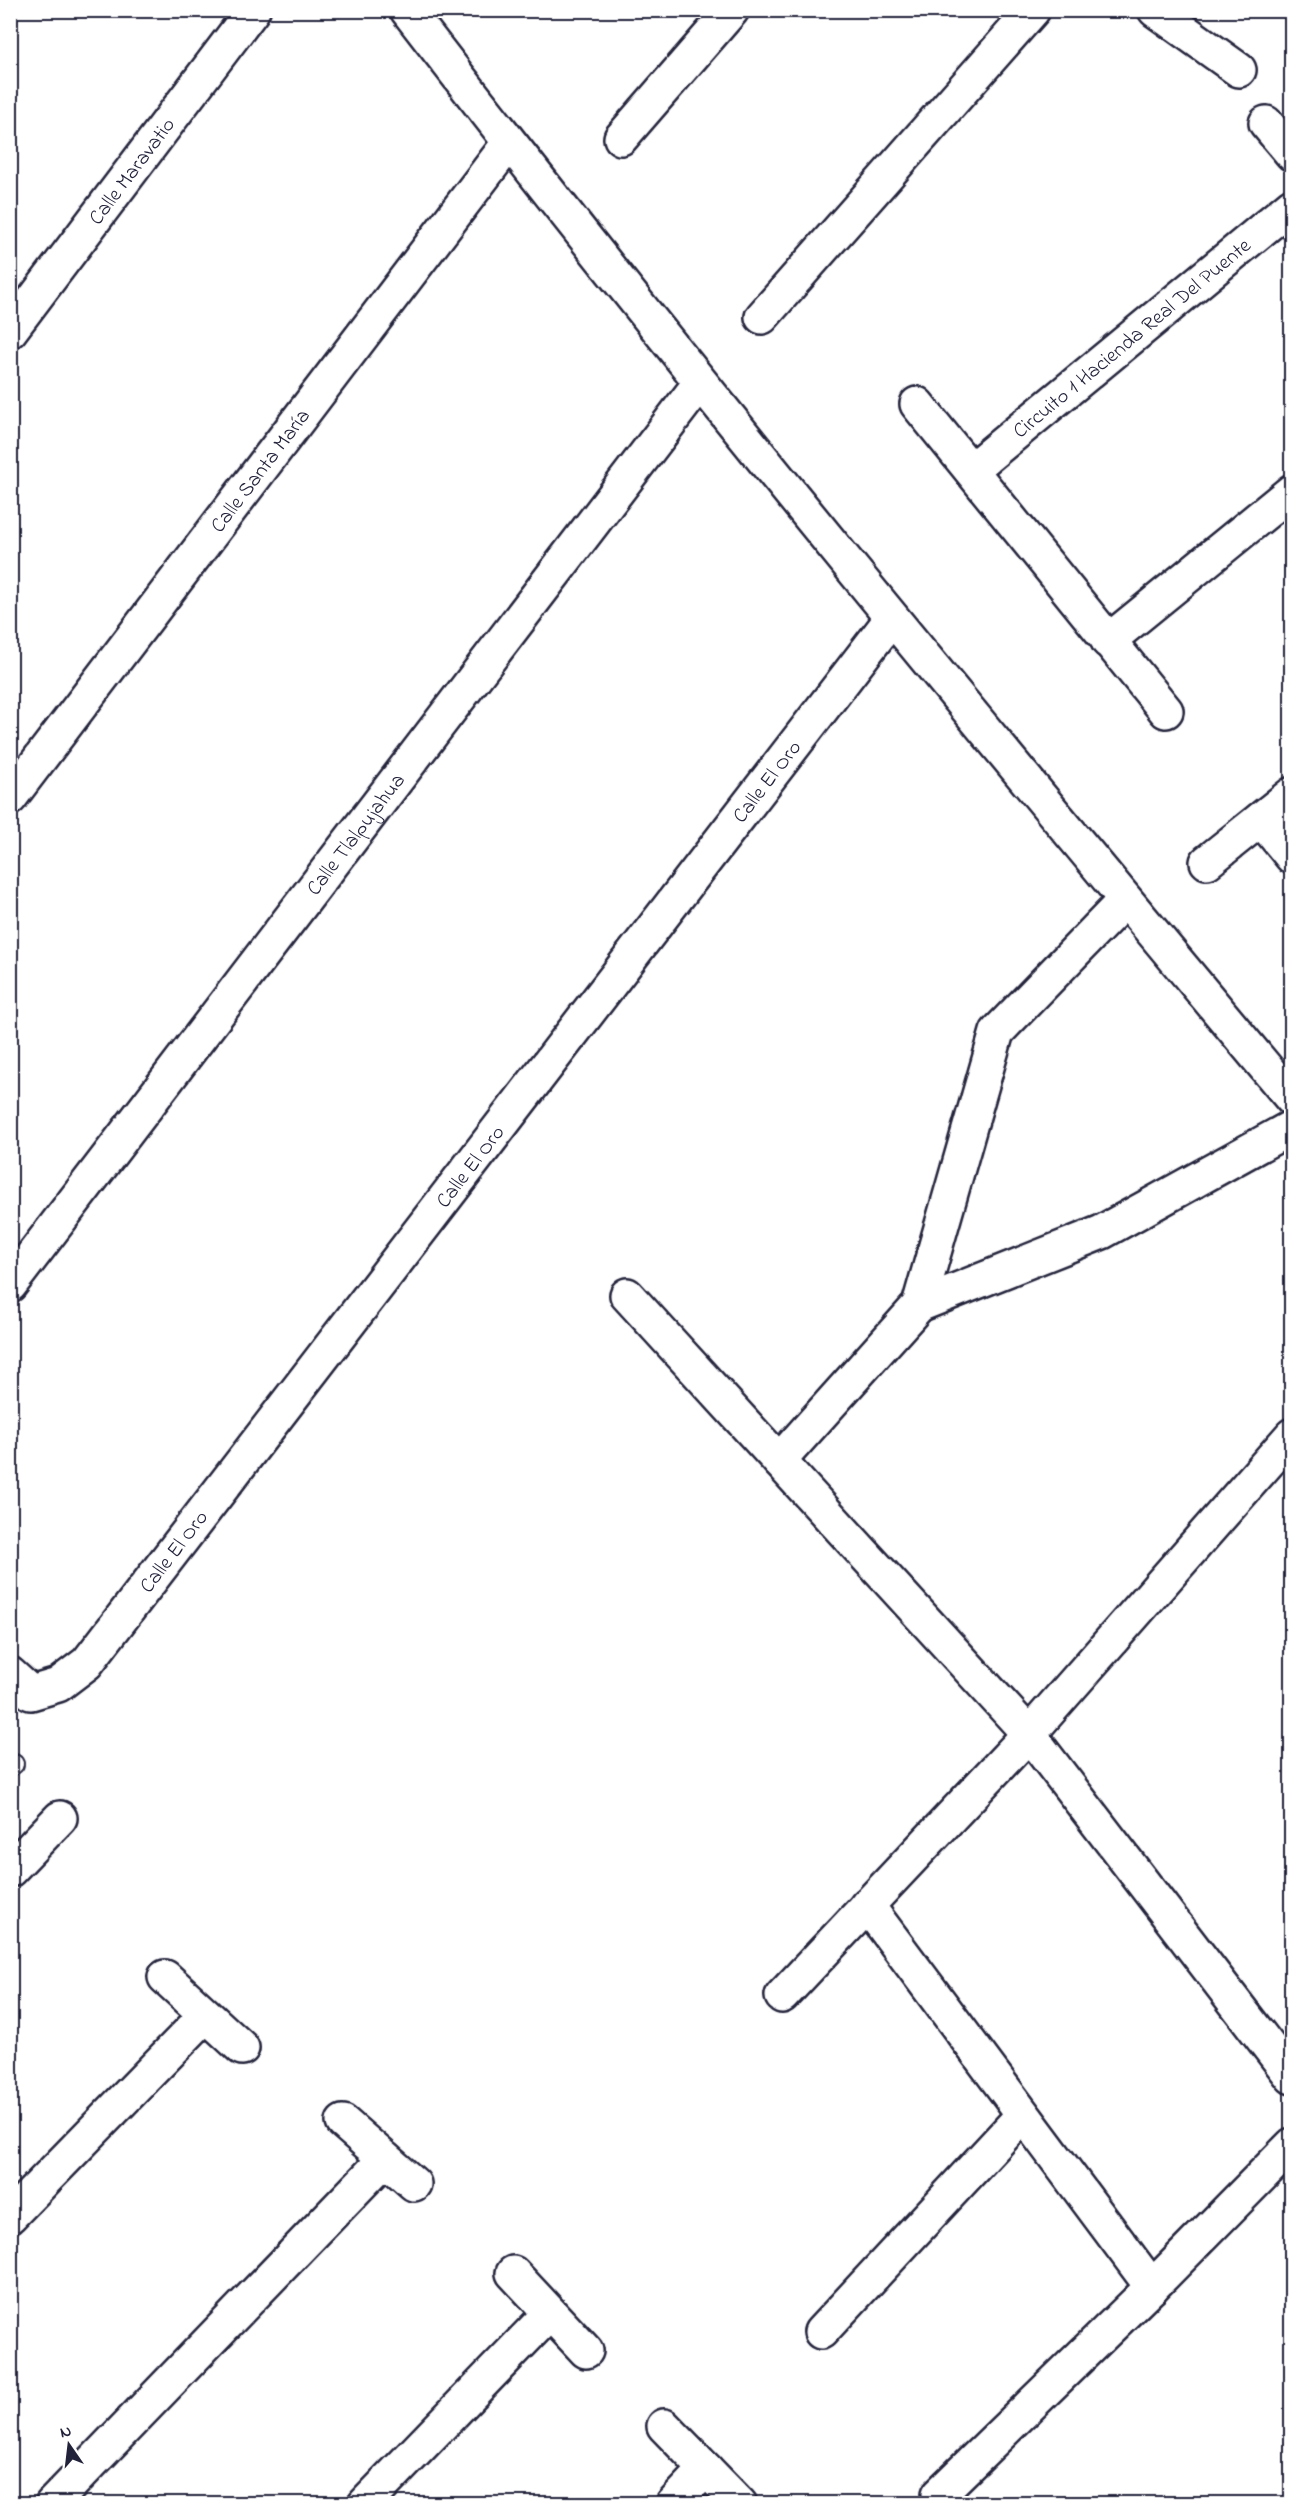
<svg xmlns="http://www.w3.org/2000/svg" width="1302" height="2514" font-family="'Indie Flower',sans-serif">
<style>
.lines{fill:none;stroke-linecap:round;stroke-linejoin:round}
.service-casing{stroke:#22223b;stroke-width:22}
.minor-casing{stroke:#22223b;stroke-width:38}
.service{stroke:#fff;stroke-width:18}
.minor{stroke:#fff;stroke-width:33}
.labels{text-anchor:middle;stroke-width:4.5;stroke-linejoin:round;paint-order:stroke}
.street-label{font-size:21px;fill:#22223b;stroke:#fff}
</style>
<rect width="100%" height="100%" fill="#fff"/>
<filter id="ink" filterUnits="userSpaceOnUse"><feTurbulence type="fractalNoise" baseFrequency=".0167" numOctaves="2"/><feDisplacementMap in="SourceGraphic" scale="12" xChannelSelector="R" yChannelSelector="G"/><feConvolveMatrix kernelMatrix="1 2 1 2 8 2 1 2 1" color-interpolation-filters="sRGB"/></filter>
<g filter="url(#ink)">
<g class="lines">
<defs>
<path id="service" d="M10,1767L14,1764"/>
<g id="minor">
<path d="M407,10C693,381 992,740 1292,1099"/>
<path d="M1155,10L1239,70"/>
<path d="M1266,123L1292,154"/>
<path d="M621,138L732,10"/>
<path d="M762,317L1033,10"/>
<path id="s1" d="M10,331L253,10"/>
<path d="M917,404L1166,711"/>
<path id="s2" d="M971,470L1292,205"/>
<path d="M1108,641L1292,491"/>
<path id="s3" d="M10,798L509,143"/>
<path d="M1261,819L1292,857"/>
<path d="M1207,862L1292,794"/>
<path id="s4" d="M10,1285L700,383"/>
<path d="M627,1295L1029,1734L1292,2077"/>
<path d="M919,1305L1102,1232L1292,1127"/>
<path d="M779,1461L919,1305L997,1032L1125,900"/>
<path id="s5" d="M10,1674L31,1693L58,1685L87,1663L892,618"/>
<path d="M10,1870L60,1818"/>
<path d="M867,1905L1152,2287"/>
<path d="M165,1977L242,2048"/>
<path d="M782,1996L1029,1734L1292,1435"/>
<path d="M343,2122L414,2184"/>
<path d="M10,2216L206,2015"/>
<path d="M513,2273L586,2351"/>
<path d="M821,2332L1022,2116"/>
<path d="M664,2426L740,2504"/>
<path d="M939,2494L1152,2287L1292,2145"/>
<path d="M52,2504L385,2159"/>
<path d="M365,2504L550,2313"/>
<path d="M673,2504L706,2469"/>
</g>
</defs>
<use href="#service" class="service-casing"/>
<use href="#minor" class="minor-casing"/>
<use href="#service" class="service"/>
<use href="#minor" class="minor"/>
</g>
</g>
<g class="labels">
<g class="street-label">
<text dy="7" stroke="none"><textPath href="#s1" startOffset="201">Calle Maravatio</textPath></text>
<text dy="7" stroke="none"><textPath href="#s2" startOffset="208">Circuito 1 Hacienda Real Del Puente</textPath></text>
<text dy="7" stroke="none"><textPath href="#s3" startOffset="412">Calle Santa María</textPath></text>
<text dy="7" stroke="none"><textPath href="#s5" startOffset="1206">Calle El Oro</textPath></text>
<text dy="7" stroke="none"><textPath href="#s4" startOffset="568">Calle Tlalpujahua</textPath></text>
<text dy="7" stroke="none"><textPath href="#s5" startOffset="720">Calle El Oro</textPath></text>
<text dy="7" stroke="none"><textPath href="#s5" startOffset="234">Calle El Oro</textPath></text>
</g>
</g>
<rect width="1302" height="2514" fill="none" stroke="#fff" stroke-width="36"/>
<rect x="18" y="18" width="1266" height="2478" fill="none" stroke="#22223b" stroke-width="2" filter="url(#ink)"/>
<g transform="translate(69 2445) rotate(346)" stroke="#ffffff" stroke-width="4.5" paint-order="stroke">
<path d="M0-4.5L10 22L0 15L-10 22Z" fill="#22223b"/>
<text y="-9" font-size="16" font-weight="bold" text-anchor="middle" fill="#22223b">N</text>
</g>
</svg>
